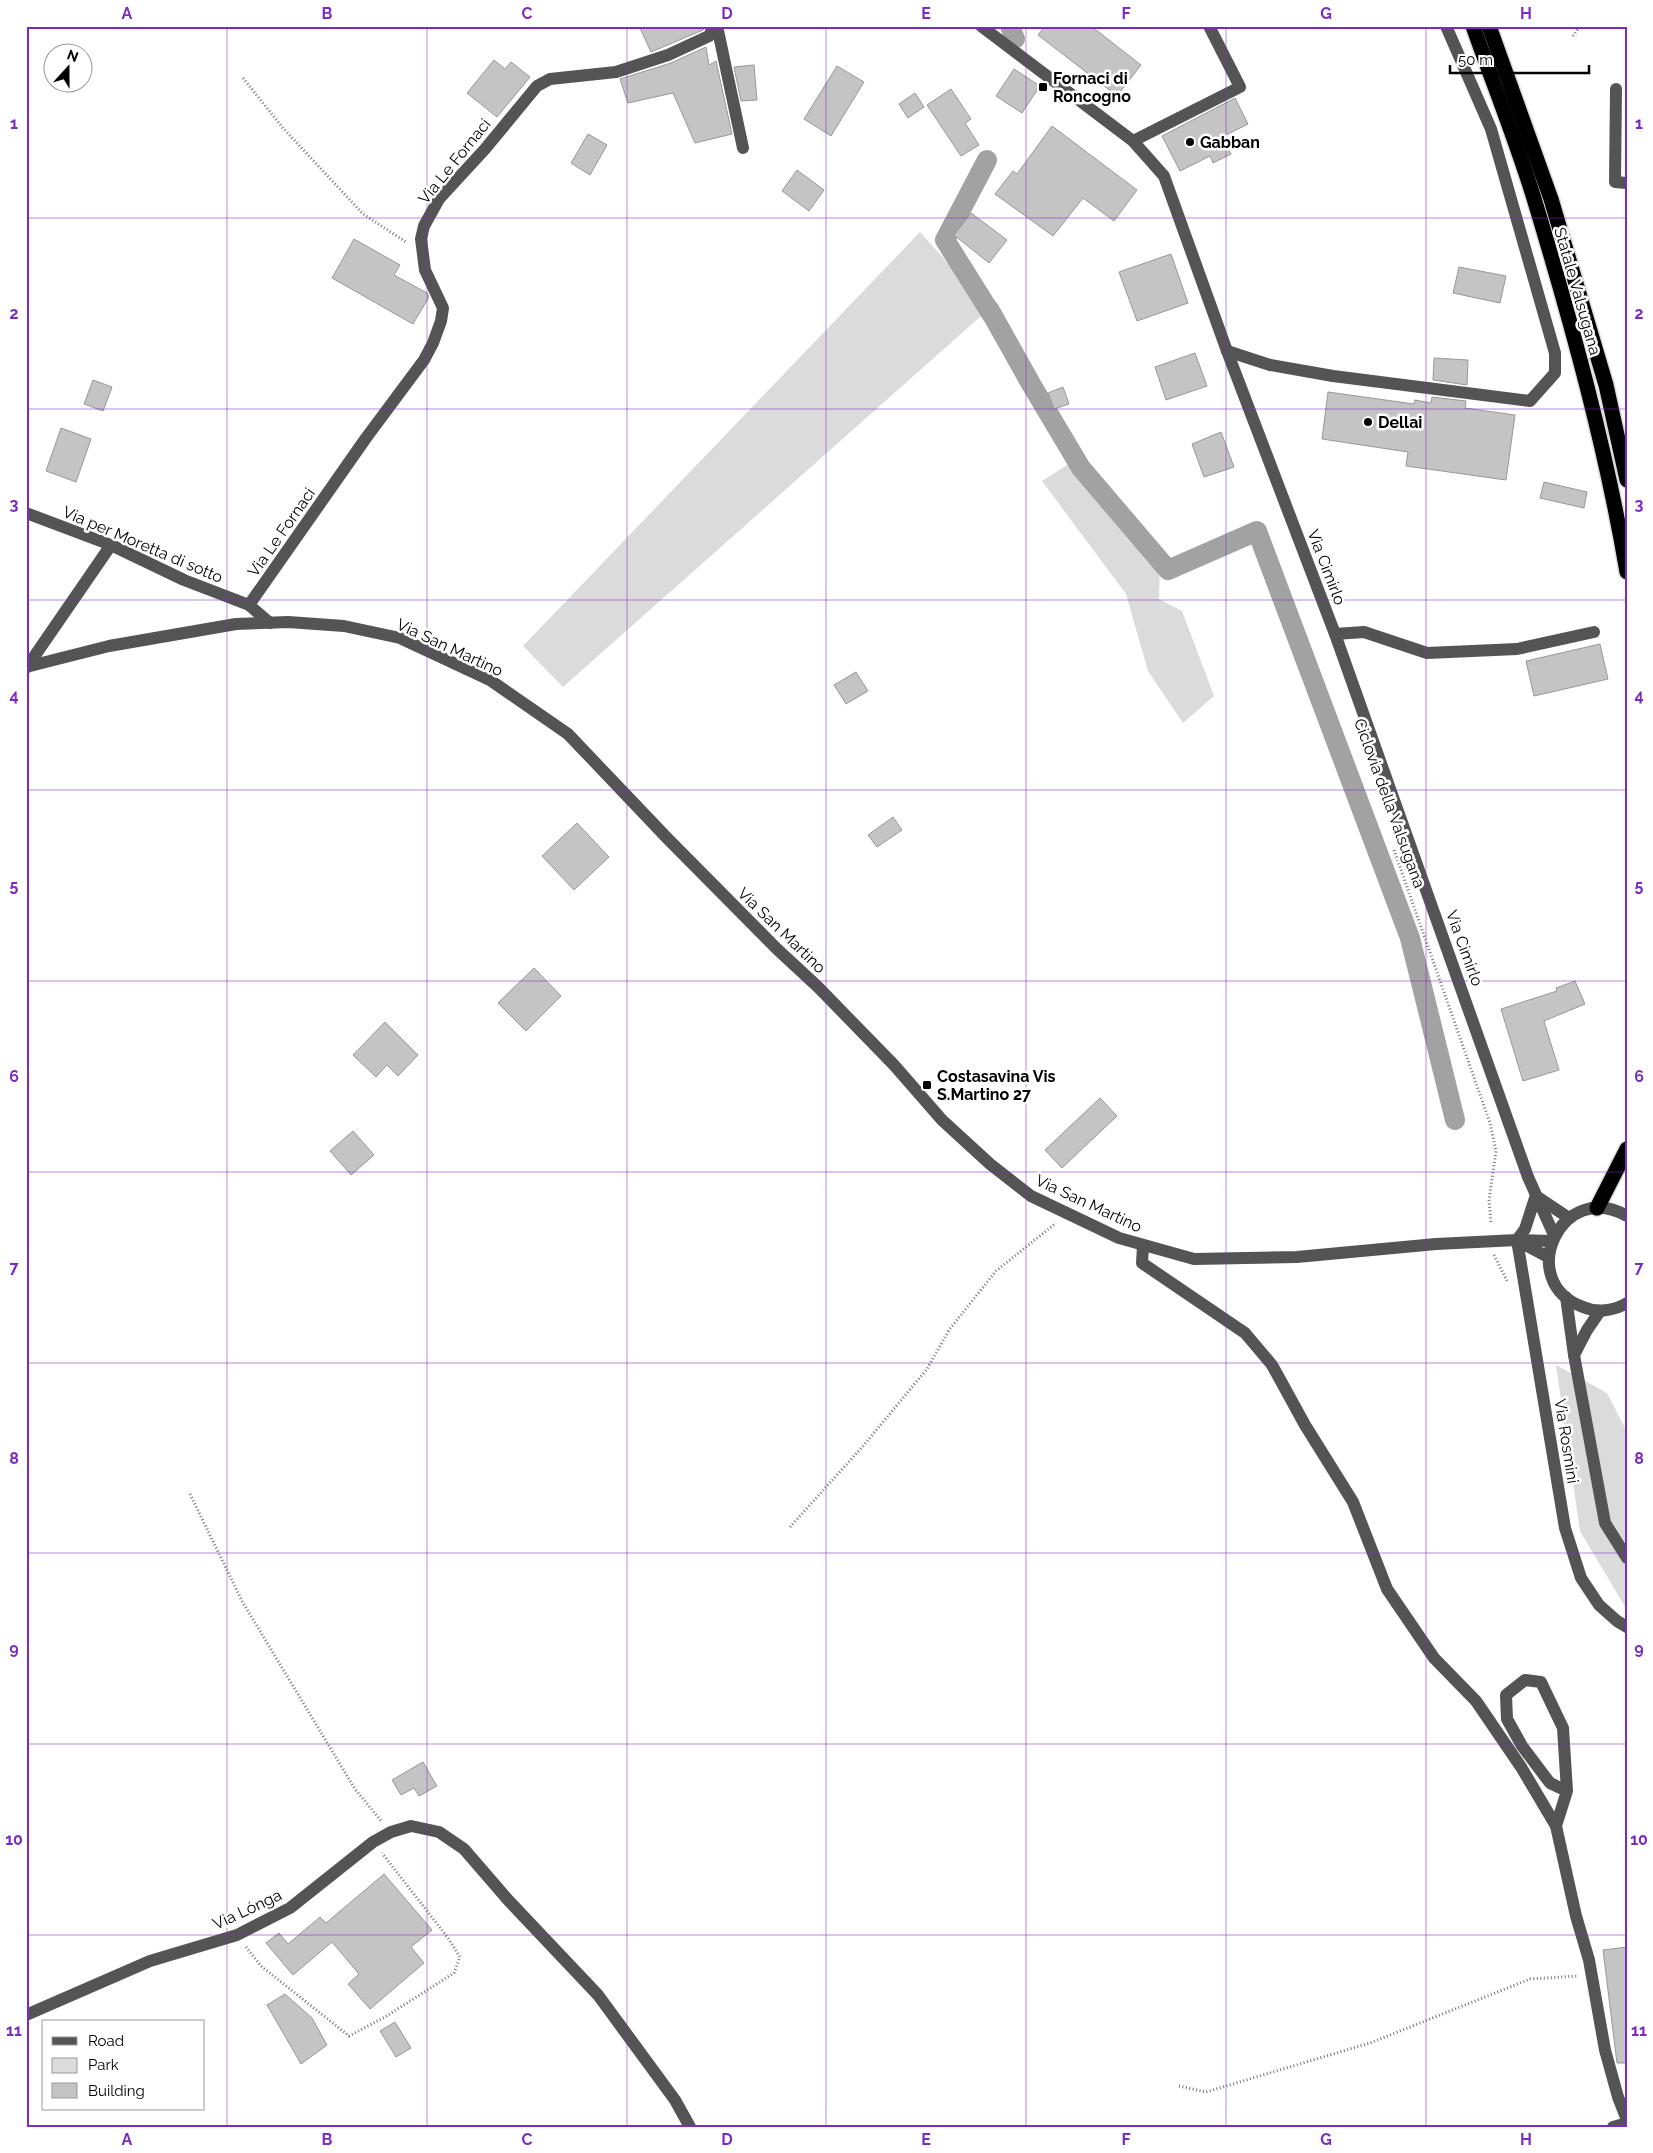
<svg xmlns="http://www.w3.org/2000/svg" width="1653" height="2153" font-family="Raleway,sans-serif">
<style>
.green{fill:#dbdbdb}
.lines{fill:none;stroke-linecap:round;stroke-linejoin:round}
.canal{stroke:#a2a2a2;stroke-width:20}
.building{fill:#c4c4c4;stroke:#989898}
.highway-casing{stroke:#dbdbdb;stroke-width:18}
.path{stroke:#767676;stroke-width:3;stroke-dasharray:1 2.5;stroke-linecap:butt}
.minor{stroke:#545454;stroke-width:12}
.highway{stroke:#000;stroke-width:15}
.grid{fill:none;stroke:#7b2cbf;stroke-width:1;stroke-opacity:0.55}
.poi-dot{fill:#000;stroke:#fff;stroke-width:2}
.labels{text-anchor:middle;stroke-width:5;stroke-linejoin:round;paint-order:stroke}
.poi-label{font-size:16px;font-weight:bold;fill:#000;stroke:#fff;text-anchor:start}
.street-label{font-size:16px;fill:#000;stroke:#fff}
.neatline{fill:none;stroke:#7b2cbf;stroke-width:2}
.grid-label{font-size:16px;text-anchor:middle;font-weight:bold;fill:#7b2cbf}
</style>
<rect width="100%" height="100%" fill="#fff"/>
<g class="green">
<path d="M920,232L989,309L563,687L523,646Z"/>
<path d="M1075,460L1160,561L1159,599L1182,611L1214,696L1183,723L1148,671L1126,594L1042,481Z"/>
<path d="M1556,1365L1607,1393L1627,1432V1610L1580,1531Z"/>
</g>
<g class="lines">
<g class="canal">
<path d="M1010,26L1015,39"/>
<path d="M987,160L945,240L992,315"/>
<path d="M989,309L1031,384L1081,468L1168,570L1257,531L1410,938L1455,1120"/>
</g>
</g>
<g class="building">
<path d="M639,26H705L703,30L651,52Z"/>
<path d="M1045,26H1091L1141,65L1117,96L1038,35Z"/>
<path d="M706,47L709,65L716,61L732,134L695,143L673,93L628,103L620,79L671,63Z"/>
<path d="M494,60L505,69L511,62L530,77L497,117L467,93Z"/>
<path d="M754,65L757,100L741,101L734,67Z"/>
<path d="M837,66L864,82L831,136L804,119Z"/>
<path d="M1014,69L1040,86L1022,113L996,96Z"/>
<path d="M951,89L971,119L965,123L979,145L961,156L927,105Z"/>
<path d="M915,93L924,107L908,118L899,104Z"/>
<path d="M1235,98L1248,124L1222,137L1231,154L1213,163L1210,156L1180,171L1162,136Z"/>
<path d="M1052,126L1137,190L1114,221L1083,198L1053,236L995,194L1013,171L1017,174Z"/>
<path d="M588,134L607,145L590,175L571,163Z"/>
<path d="M797,170L824,190L809,211L782,191Z"/>
<path d="M971,213L1007,240L989,263L954,235Z"/>
<path d="M354,239L400,265L394,275L427,293L429,297L413,324L332,278Z"/>
<path d="M1171,254L1188,303L1137,321L1119,272Z"/>
<path d="M1459,267L1506,276L1500,303L1453,293Z"/>
<path d="M1195,353L1207,386L1166,400L1155,367Z"/>
<path d="M1434,358L1468,360L1467,385L1433,380Z"/>
<path d="M93,380L112,387L103,411L84,404Z"/>
<path d="M1063,387L1069,404L1054,409L1048,393Z"/>
<path d="M1328,392L1414,404L1415,400L1431,403L1432,397L1466,401L1465,408L1515,415L1506,480L1406,466L1408,452L1322,439Z"/>
<path d="M61,428L91,439L76,482L46,471Z"/>
<path d="M1221,432L1234,467L1204,477L1192,444Z"/>
<path d="M1544,482L1587,492L1584,508L1540,498Z"/>
<path d="M1600,644L1608,679L1534,696L1526,661Z"/>
<path d="M856,672L868,691L846,704L834,685Z"/>
<path d="M893,817L902,830L877,847L868,835Z"/>
<path d="M577,823L609,857L574,890L542,856Z"/>
<path d="M534,968L561,996L526,1031L498,1003Z"/>
<path d="M1575,981L1585,1004L1544,1021L1559,1070L1523,1081L1501,1009L1557,991L1556,988Z"/>
<path d="M385,1022L418,1055L398,1076L387,1065L376,1077L353,1055Z"/>
<path d="M1100,1098L1117,1116L1062,1168L1045,1150Z"/>
<path d="M353,1131L374,1155L351,1175L330,1151Z"/>
<path d="M423,1762L437,1786L419,1796L414,1788L401,1795L392,1780Z"/>
<path d="M384,1874L432,1930L411,1947L424,1963L370,2009L348,1984L359,1974L332,1942L293,1975L266,1943L279,1933L288,1944L320,1917L326,1923Z"/>
<path d="M1627,1947V2063H1617L1603,1950Z"/>
<path d="M285,1994L312,2018L327,2045L301,2064L267,2005Z"/>
<path d="M395,2022L411,2048L396,2057L380,2031Z"/>
</g>
<g class="lines">
<defs>
<g id="highway">
<path d="M1473,26C1494,86 1518,145 1536,205C1572,325 1606,448 1627,572"/>
<path d="M1489,26L1551,199L1606,385L1627,480"/>
<path d="M1597,1208L1627,1149"/>
</g>
</defs>
<use href="#highway" class="highway-casing"/>
<g class="path">
<path d="M1573,36L1580,26"/>
<path d="M243,78L283,128L363,214L406,242"/>
<path d="M1394,850L1490,1123L1496,1151L1489,1200L1491,1222"/>
<path d="M1494,1255L1508,1283"/>
<path d="M190,1494L242,1601L355,1789L382,1822"/>
<path d="M790,1527L864,1445L927,1369L949,1330L996,1271L1056,1223"/>
<path d="M246,1947L261,1966L349,2036L385,2017L454,1973L460,1957L448,1938L382,1853"/>
<path d="M1179,2086L1206,2092L1370,2043L1530,1979L1578,1976"/>
</g>
<g class="minor">
<path d="M717,26L743,148"/>
<path d="M981,26L1133,141L1164,176L1227,351L1335,634L1528,1177L1554,1235"/>
<path d="M1616,89L1615,182L1627,183"/>
<path d="M1133,141L1240,87L1209,26"/>
<path d="M1227,351L1270,365L1333,376L1530,401L1555,373V353L1491,129L1446,26"/>
<path d="M26,513L111,545L184,580L249,605L270,623"/>
<path d="M249,605L366,438L424,360L433,343L441,321L443,308L425,270L421,239L424,226L439,199L485,149L537,86L550,79L616,72L668,55L709,36L714,26"/>
<path d="M1335,634L1364,632L1427,653L1517,649L1594,632"/>
<path d="M26,667L109,646L236,624L288,622L344,626L400,638L490,680L568,734L668,839L777,949L818,987L894,1065L942,1120L990,1164L1031,1196L1119,1238L1194,1259L1297,1257L1436,1244L1517,1240L1552,1241"/>
<path d="M27,667L111,545"/>
<path d="M1539,1198L1569,1218"/>
<path d="M1627,1216C1561,1178 1514,1282 1583,1307C1597,1313 1614,1311 1627,1303"/>
<path d="M1517,1240L1565,1528L1581,1578L1599,1605L1617,1621L1627,1627"/>
<path d="M1517,1240L1525,1229L1536,1195"/>
<path d="M1520,1242L1548,1257"/>
<path d="M1143,1246L1142,1263L1245,1333L1272,1365L1305,1425L1353,1502L1387,1589L1434,1658L1476,1701L1521,1767L1556,1826L1576,1916L1589,1960L1605,2050L1618,2097L1627,2120"/>
<path d="M1566,1297L1574,1355L1605,1523L1627,1558"/>
<path d="M1574,1355L1587,1330L1600,1311"/>
<path d="M1556,1826L1567,1791L1563,1728L1541,1682L1525,1680L1506,1695L1507,1719L1522,1746L1550,1783L1567,1791"/>
<path d="M26,2015L150,1961L237,1935L290,1908L373,1842L391,1832L411,1826L439,1832L464,1849L509,1901L598,1995L675,2100L690,2127"/>
<path d="M1613,2127L1627,2123"/>
</g>
<use href="#highway" class="highway"/>
</g>
<path class="grid" d="M227,26V2127M427,26V2127M627,26V2127M826,26V2127M1026,26V2127M1226,26V2127M1426,26V2127M26,218H1627M26,409H1627M26,600H1627M26,790H1627M26,981H1627M26,1172H1627M26,1363H1627M26,1553H1627M26,1744H1627M26,1935H1627"/>
<g class="poi-dot">
<rect x="1038" y="82" width="10" height="10" rx="2.5"/>
<circle cx="1190" cy="142" r="5"/>
<circle cx="1368" cy="422" r="5"/>
<rect x="922" y="1080" width="10" height="10" rx="2.5"/>
</g>
<g class="labels">
<g class="poi-label">
<text x="1053" y="84">Fornaci di<tspan x="1053" dy="18">Roncogno</tspan></text>
<text x="1200" y="148">Gabban</text>
<text x="1378" y="428">Dellai</text>
<text x="937" y="1082">Costasavina Vis<tspan x="937" dy="18">S.Martino 27</tspan></text>
</g>
<g class="street-label">
<text transform="translate(454 161) rotate(-51)" y="6">Via Le Fornaci</text>
<text transform="translate(1578 291) rotate(74)" y="6">Statale Valsugana</text>
<text transform="translate(281 532) rotate(-55)" y="6">Via Le Fornaci</text>
<text transform="translate(143 544) rotate(23)" y="6">Via per Moretta di sotto</text>
<text transform="translate(1327 567) rotate(69)" y="6">Via Cimirlo</text>
<text transform="translate(450 647) rotate(25)" y="6">Via San Martino</text>
<text transform="translate(1390 803) rotate(70)" y="6">Ciclovia della Valsugana</text>
<text transform="translate(782 930) rotate(44)" y="6">Via San Martino</text>
<text transform="translate(1465 948) rotate(70)" y="6">Via Cimirlo</text>
<text transform="translate(1089 1203) rotate(25)" y="6">Via San Martino</text>
<text transform="translate(1567 1441) rotate(81)" y="6">Via Rosmini</text>
<text transform="translate(247 1909) rotate(-25)" y="6">Via Lónga</text>
</g>
</g>
<rect width="1653" height="2153" fill="none" stroke="#ffffff" stroke-width="55"/>
<rect x="42" y="2020" width="162" height="90" fill="#ffffff" stroke="#999999"/>
<rect x="52" y="2037" width="25" height="8" fill="#545454" stroke="#999999"/>
<text x="88" y="2046" font-size="15" fill="#000000">Road</text>
<rect x="52" y="2058" width="25" height="15" fill="#dbdbdb" stroke="#999999"/>
<text x="88" y="2070" font-size="15" fill="#000000">Park</text>
<rect x="52" y="2083" width="25" height="15" fill="#c4c4c4" stroke="#999999"/>
<text x="88" y="2096" font-size="15" fill="#000000">Building</text>
<g transform="translate(68 68) rotate(21)"><circle r="24" fill="#ffffff" stroke="#999999"/>
<path d="M0-4L9 19L0 12L-9 19Z" fill="#000000"/>
<text y="-8" font-size="14" font-weight="bold" text-anchor="middle" fill="#000000">N</text>
</g>
<path d="M1450 65v8h139v-8" fill="none" stroke="#000000" stroke-width="2.5"/>
<text x="1458" y="65" font-size="15" fill="#000000" stroke="#ffffff" stroke-width="4" paint-order="stroke">50 m</text>
<rect x="28" y="28" width="1598" height="2098" class="neatline"/>
<g class="grid-label">
<text x="127" y="19">A</text>
<text x="327" y="19">B</text>
<text x="527" y="19">C</text>
<text x="727" y="19">D</text>
<text x="926" y="19">E</text>
<text x="1126" y="19">F</text>
<text x="1326" y="19">G</text>
<text x="1526" y="19">H</text>
<text x="14" y="129">1</text>
<text x="1639" y="129">1</text>
<text x="14" y="319">2</text>
<text x="1639" y="319">2</text>
<text x="14" y="510">3</text>
<text x="1639" y="510">3</text>
<text x="14" y="701">4</text>
<text x="1639" y="701">4</text>
<text x="14" y="891">5</text>
<text x="1639" y="891">5</text>
<text x="14" y="1082">6</text>
<text x="1639" y="1082">6</text>
<text x="14" y="1273">7</text>
<text x="1639" y="1273">7</text>
<text x="14" y="1464">8</text>
<text x="1639" y="1464">8</text>
<text x="14" y="1654">9</text>
<text x="1639" y="1654">9</text>
<text x="14" y="1845">10</text>
<text x="1639" y="1845">10</text>
<text x="14" y="2036">11</text>
<text x="1639" y="2036">11</text>
<text x="127" y="2145">A</text>
<text x="327" y="2145">B</text>
<text x="527" y="2145">C</text>
<text x="727" y="2145">D</text>
<text x="926" y="2145">E</text>
<text x="1126" y="2145">F</text>
<text x="1326" y="2145">G</text>
<text x="1526" y="2145">H</text>
</g>
</svg>
